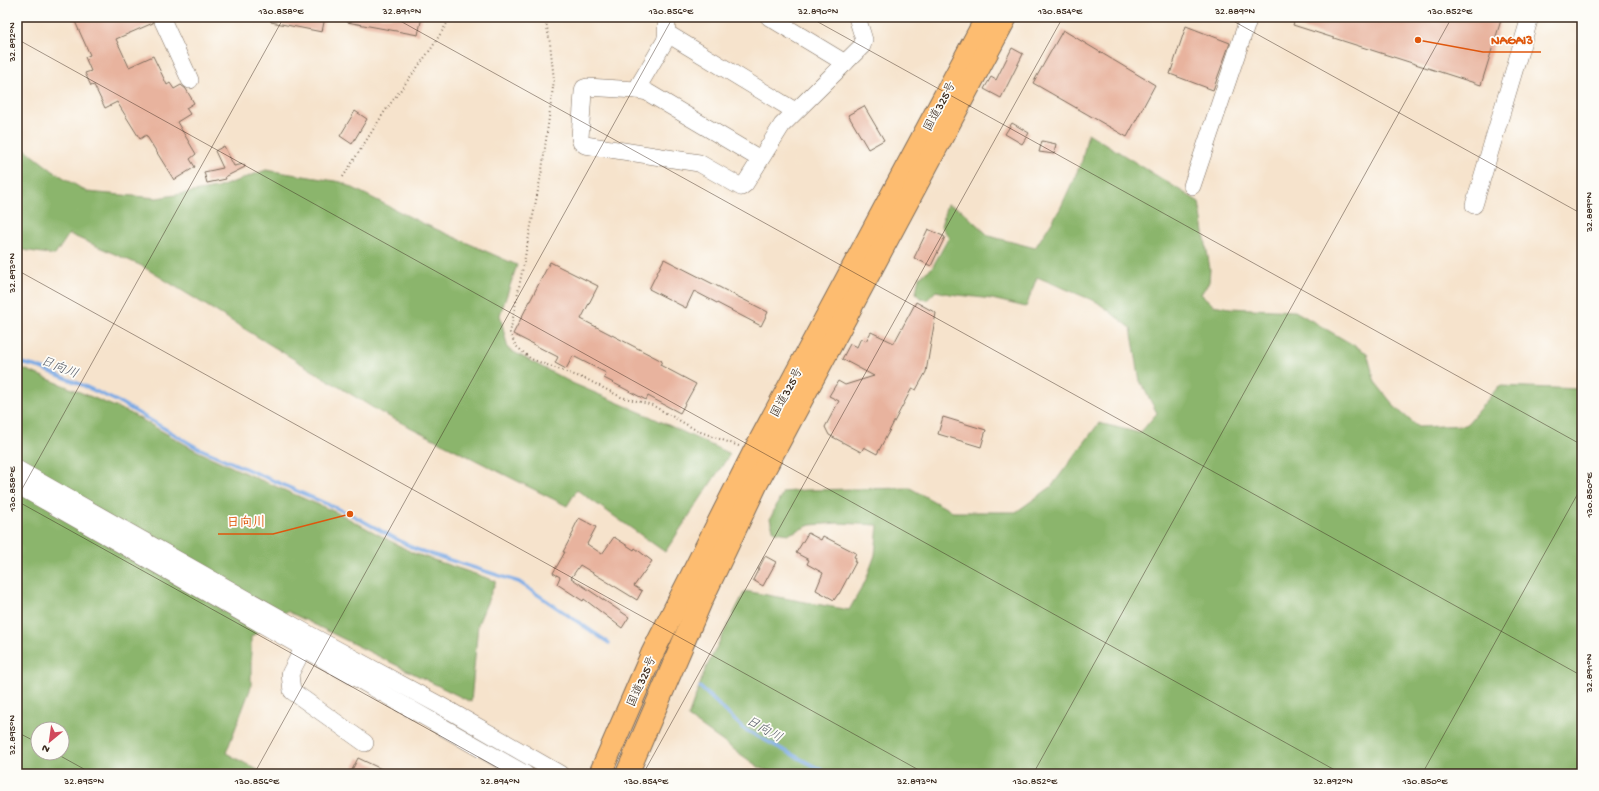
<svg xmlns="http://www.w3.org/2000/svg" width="1599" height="791" font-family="'Gochi Hand','Klee One',sans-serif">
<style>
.forest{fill:#8bb56c;stroke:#637045;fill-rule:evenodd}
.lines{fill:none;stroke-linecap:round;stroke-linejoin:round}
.stream{stroke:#7baae5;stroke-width:3.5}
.building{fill:#e8b39e}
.minor-casing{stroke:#7c6b5b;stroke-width:18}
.highway-casing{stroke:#7c6b5b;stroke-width:24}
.path{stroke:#7c6b5b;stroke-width:2;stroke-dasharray:1 3;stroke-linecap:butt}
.minor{stroke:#fff;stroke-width:17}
.highway{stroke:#fdbc6f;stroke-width:22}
.ticks{fill:none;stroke:#3b2a1e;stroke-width:1;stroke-opacity:0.45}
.labels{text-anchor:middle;stroke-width:3.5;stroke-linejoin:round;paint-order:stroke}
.street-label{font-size:12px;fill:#3b2a1e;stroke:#fdfcf7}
.water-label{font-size:13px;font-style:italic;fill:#515764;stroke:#fdfcf7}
.leader{fill:none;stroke:#df570d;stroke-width:1.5}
.callout-dot{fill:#df570d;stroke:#fdfcf7;stroke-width:1.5}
.callout-label{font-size:13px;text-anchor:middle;font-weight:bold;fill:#df570d;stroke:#fdfcf7;stroke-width:3.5;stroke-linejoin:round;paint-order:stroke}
.neatline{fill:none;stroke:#3b2a1e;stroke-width:1.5}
.ticks-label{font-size:10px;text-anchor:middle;fill:#3b2a1e}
</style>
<rect width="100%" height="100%" fill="#fdfcf7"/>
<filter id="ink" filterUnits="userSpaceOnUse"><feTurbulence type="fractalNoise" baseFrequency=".025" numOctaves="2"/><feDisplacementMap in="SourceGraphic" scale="8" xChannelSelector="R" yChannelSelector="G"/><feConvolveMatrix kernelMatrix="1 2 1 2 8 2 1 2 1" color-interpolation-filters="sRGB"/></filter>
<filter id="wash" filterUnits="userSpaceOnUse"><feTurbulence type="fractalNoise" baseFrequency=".012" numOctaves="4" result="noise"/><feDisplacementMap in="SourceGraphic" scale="16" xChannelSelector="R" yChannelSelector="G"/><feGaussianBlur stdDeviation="0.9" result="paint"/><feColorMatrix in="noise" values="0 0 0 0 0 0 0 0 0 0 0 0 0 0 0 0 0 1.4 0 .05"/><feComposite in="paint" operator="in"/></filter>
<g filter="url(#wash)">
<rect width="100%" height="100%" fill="#f6e3cc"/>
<g class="forest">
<path d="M1088,133L1199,202L1210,269L1209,282L1201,294L1213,305L1230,308L1295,311L1367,353L1375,382L1396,408L1418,427L1466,425L1499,386L1582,389V774H777L760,768L688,717L705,670L745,591L849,610L865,582L875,555L878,525L839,523L810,525L789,534L774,532L770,519L783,492L805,490L910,488L953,512H1016L1051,487L1099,423L1140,433L1157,413L1140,381L1131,328L1097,302L1037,277L1026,307L992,299L950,294L936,291L927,300L920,298L916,293L919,277L932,268L949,237L941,226L947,204L961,210L989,236L1035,248L1060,209L1082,161Z"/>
<path d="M17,143L53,171L87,192L157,198L217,188L266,170L341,182L420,222L517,265L500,315L508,349L572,383L649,416L730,454L665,552L577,490L567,506L380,412L142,266L69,234L55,255L17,249Z"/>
<path d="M17,366L130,413L195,450L256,478L340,514L413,553L496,581L478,624L471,702L287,611L251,637V687L226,753L265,774H17ZM38,729H62V753H38Z"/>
</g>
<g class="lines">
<g class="stream">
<path d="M17,362L38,367L80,384L121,403L196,447L350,514L415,549L519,582L609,643"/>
<path d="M700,687L744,729L829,774"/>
</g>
</g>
<g id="blocks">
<g class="building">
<path d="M73,17H151L153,23L116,39L129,67L153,56L167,85L170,83L174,89L181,85L186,89L194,103L186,108L190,114L177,122L196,154L190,159L195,167L174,180L146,135L140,139L117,102L105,108L94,85L91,86L85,73L91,71L85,57L90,55Z"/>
<path d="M271,17H325L322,32L271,22Z"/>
<path d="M348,17H422L418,35L347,22Z"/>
<path d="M1296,17H1502L1481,85L1293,25Z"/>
<path d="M1186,26L1230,43L1213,90L1170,74Z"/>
<path d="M1063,30L1155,85L1127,137L1033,83Z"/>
<path d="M1012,48L1023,54L1001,98L984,89L991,77L996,80Z"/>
<path d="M864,106L884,140L868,149L848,115Z"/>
<path d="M355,111L367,119L352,144L340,136Z"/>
<path d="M1012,123L1029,133L1022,144L1005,134Z"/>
<path d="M1042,141L1056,144L1054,154L1039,152Z"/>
<path d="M224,146L234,166L244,164L245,167L225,177L226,179L207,183L204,172L223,168L215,151Z"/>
<path d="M928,229L945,237L931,266L914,258Z"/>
<path d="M664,259L768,312L761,326L694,291L686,308L649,289Z"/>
<path d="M550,262L598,286L581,319L662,361L660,365L696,384L680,413L648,396L646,400L604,378L606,373L573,356L566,369L555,363L558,357L513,334Z"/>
<path d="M916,302L936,313L926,372L916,390L912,388L877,454L864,447L861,452L829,435L825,427L839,401L829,396L838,381L845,385L874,376L842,359L850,344L857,347L861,338L866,341L871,332L894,343Z"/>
<path d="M943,417L986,430L981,447L938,434Z"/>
<path d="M579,518L596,527L587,544L602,554L614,537L634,550L635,548L652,561L634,586L642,591L637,600L580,565L571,578L629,617L622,628L584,599L583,601L557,584L560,577L553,573L565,552H563L574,531L573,530Z"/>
<path d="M808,533L821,540L823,536L856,553L854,557L856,558L854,562H856L839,594H838L834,600L816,590L823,573L807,564L809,560L796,553Z"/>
<path d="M765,556L776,562L763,586L753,580Z"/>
<path d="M358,758L392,774H350Z"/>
</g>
</g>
</g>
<g filter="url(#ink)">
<use href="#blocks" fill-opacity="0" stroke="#7c6b5b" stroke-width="1"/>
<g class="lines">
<defs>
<g id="minor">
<path d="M161,17L190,80"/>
<path d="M769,17L845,63"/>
<path d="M668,34L795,111"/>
<path d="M636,90L665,41C669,31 664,27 668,17"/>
<path d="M760,159L647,92L636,90L587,87L584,88L583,92L580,138L581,142L585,145L699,163L741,187L745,184L782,125L862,46L864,40L857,17"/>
<path d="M1192,186L1249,17"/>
<path d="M1474,205L1530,17"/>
<path d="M17,469L310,635L452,712L560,774"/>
<path d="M17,485L525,774"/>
<path d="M308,639L290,674L292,691L365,743"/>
</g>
<g id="highway">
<path d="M600,774L652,654L754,452L987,17"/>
<path d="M627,774L701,601L757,483L1006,17"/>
</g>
</defs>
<use href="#minor" class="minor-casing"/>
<use href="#highway" class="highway-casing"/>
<g class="path">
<path d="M545,17L550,43L554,80L542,170L510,333L516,346L531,359L588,380L621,397L652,405L698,431L739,446"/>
<path d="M343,177L385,111L431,49L451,17"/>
</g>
<use href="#minor" class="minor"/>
<use href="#highway" class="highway"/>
</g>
</g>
<path class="ticks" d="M393,17L1582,676M809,17L1582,445M1226,17L1582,214M17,39L1342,774M17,270L926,774M17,498L284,17M17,501L509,774M17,732L38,743M55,753L93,774M254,774L673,17M643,774L1063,17M1033,774L1452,17M1422,774L1582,486"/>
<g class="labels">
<g class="street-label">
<text transform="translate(939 106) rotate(-62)" y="4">国道325号</text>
<text transform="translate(786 392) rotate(-62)" y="4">国道325号</text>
<text transform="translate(641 681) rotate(-66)" y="4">国道325号</text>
</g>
<g class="water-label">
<text transform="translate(60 366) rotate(22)" y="5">日向川</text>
<text transform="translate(765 728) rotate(30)" y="5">日向川</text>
</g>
</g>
<path class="leader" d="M1418 40L1483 52H1541M350 514L273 534H218"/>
<g class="callout-dot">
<circle cx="1418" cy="40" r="4"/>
<circle cx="350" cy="514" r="4"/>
</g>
<g class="callout-label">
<text x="1512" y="44">NAGAI3</text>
<text x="246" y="526">日向川</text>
</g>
<rect width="1599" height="791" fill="none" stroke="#fdfcf7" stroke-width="44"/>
<g transform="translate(50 741) rotate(209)"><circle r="19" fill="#fdfcf7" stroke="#afa8a0"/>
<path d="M0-3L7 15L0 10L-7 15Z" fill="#d1495b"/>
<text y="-6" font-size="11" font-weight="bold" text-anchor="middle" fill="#3b2a1e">N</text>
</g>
<rect x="22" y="22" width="1555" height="747" class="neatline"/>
<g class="ticks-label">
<text x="281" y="14">130.858°E</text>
<text x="402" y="14">32.891°N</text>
<text x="671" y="14">130.856°E</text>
<text x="818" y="14">32.890°N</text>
<text x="1060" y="14">130.854°E</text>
<text x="1235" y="14">32.889°N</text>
<text x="1450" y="14">130.852°E</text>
<text transform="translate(11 42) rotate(-90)" y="4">32.892°N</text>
<text transform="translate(1588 212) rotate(-90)" y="4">32.889°N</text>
<text transform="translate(11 273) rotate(-90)" y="4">32.893°N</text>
<text transform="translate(11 489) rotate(-90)" y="4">130.858°E</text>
<text transform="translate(1588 495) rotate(-90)" y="4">130.850°E</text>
<text transform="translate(1588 673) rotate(-90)" y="4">32.891°N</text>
<text transform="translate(11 735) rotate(-90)" y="4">32.895°N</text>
<text x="84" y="784">32.895°N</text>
<text x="257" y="784">130.856°E</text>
<text x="500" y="784">32.894°N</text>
<text x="646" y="784">130.854°E</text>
<text x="917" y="784">32.893°N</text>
<text x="1035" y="784">130.852°E</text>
<text x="1333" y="784">32.892°N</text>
<text x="1425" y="784">130.850°E</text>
</g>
</svg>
